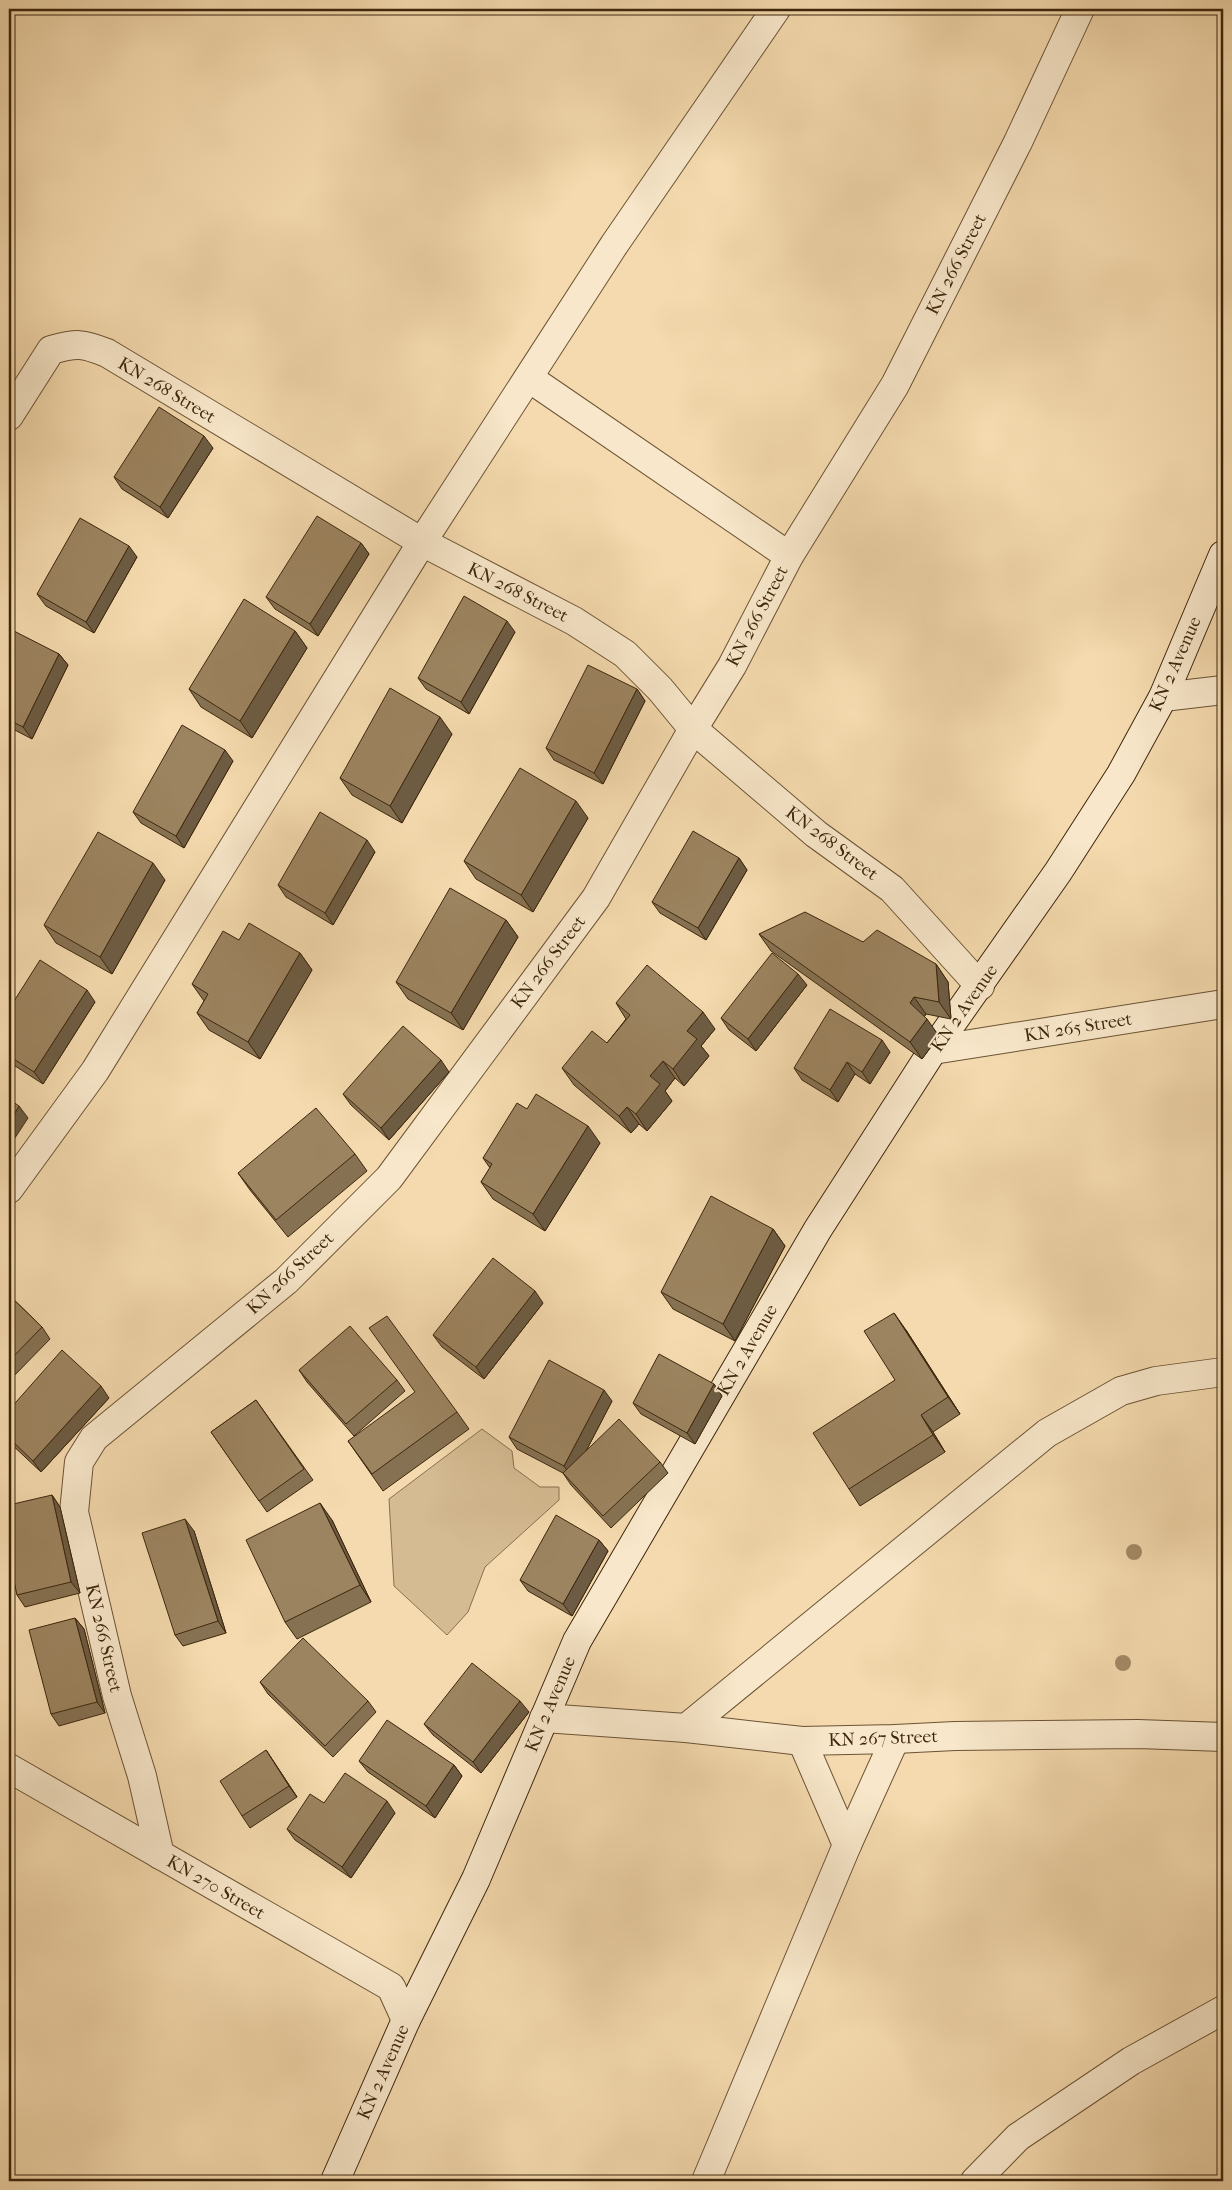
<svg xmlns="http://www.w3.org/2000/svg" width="1232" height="2190" font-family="'IM FELL French Canon',serif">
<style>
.green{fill:#d5bb92;stroke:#89704f}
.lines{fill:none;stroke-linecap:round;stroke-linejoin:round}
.minor-casing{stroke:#6b5334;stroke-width:30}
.secondary-casing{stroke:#3d260c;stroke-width:30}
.minor{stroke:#f8e7ca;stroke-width:28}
.secondary{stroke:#f8e7ca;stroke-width:28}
.tree{fill:#a48b68}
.wall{fill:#867253;stroke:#3d260c}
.shaded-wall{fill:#6d5c43;stroke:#3d260c}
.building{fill:#9c8460;stroke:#3d260c}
.labels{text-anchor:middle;stroke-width:4;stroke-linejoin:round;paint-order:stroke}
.street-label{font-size:18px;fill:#3d260c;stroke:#f8e7ca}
</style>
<rect width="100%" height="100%" fill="#f4daae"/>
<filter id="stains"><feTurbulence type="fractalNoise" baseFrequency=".004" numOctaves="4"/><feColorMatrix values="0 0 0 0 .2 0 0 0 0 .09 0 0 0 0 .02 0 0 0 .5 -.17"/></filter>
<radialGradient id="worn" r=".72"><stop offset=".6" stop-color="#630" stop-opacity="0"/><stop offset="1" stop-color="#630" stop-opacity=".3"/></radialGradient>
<path class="green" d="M482,1429L512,1451L514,1468L540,1487H559V1500L485,1567L468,1612L447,1635L394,1586L389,1499Z"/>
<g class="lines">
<defs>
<g id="minor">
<path d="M529,378L789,556"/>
<path d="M9,416L51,350C77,343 82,343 107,353L422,542L574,621L625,654L660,689L693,729L816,834L892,889L980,986"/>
<path d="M1163,697L1223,690"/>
<path d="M933,1050L1223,1004"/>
<path d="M9,1189L95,1071L422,542L614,245L776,9"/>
<path d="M544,1718L686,1728L802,1741L895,1739L955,1736L1138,1734L1223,1737"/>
<path d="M686,1728L1047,1433L1121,1391L1156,1381L1223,1372"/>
<path d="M802,1741L847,1845"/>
<path d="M9,1768L391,1987L406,2020"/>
<path d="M160,1855L142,1776L117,1696L74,1512L79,1462L94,1438L286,1281L389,1178L596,898L693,729L732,666L789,556L895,385L1018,142L1080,9"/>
<path d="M706,2181L847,1845L895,1739"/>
<path d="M975,2181L1018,2137L1131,2061L1223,2010"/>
</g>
<path id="secondary" d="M335,2181L406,2020L476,1879L577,1641L818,1229L933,1050L1058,872L1121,774L1163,697L1223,555"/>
</defs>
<use href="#minor" class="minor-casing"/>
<use href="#secondary" class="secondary-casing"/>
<use href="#minor" class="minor"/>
<use href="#secondary" class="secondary"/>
</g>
<g class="tree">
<circle cx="1134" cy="1552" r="8"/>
<circle cx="1123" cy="1663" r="8"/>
</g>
<g class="wall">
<path d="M213,448L168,518L122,489L114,477Z"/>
<path d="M361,543L369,554L318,636L275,609L266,597Z"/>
<path d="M137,557L94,633L46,606L37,594Z"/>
<path d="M295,631L307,648L252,738L201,707L189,689Z"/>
<path d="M515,632L469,714L426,689L418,678Z"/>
<path d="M9,636L59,654L68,665L32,739L9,727Z"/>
<path d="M637,689L645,701L603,784L554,760L546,748Z"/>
<path d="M452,734L402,823L352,795L340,778Z"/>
<path d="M233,761L184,848L141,823L133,812Z"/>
<path d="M588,818L533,912L476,879L464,861Z"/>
<path d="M375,852L333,925L286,897L278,885Z"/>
<path d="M739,858L747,870L706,940L660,913L652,902Z"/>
<path d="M165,880L112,974L56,943L44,925Z"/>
<path d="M506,920L518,937L463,1030L408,999L396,982Z"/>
<path d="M759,934L863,942L936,964L948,982L951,1019L926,1014L924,1017L939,1036L922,1059L771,951Z"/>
<path d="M239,940L300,953L312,970L260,1059L209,1030L197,1013L204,1001L192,984Z"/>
<path d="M807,985L756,1051L729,1030L721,1018Z"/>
<path d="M95,1002L43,1084L9,1062V1009Z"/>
<path d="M616,1003L715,1029L701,1046L709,1056L684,1086L675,1078L665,1091L672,1101L647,1131L639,1124L631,1133L574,1085L562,1068L607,1043L626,1019Z"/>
<path d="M890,1052L870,1084L855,1074L838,1102L802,1080L794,1068Z"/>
<path d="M449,1072L389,1140L351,1105L343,1094Z"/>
<path d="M527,1109L600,1143L545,1231L493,1199L481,1182L490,1168L483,1158Z"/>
<path d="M355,1154L367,1171L288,1237L250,1190L238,1173Z"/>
<path d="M773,1229L785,1246L735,1341L673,1309L661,1292Z"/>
<path d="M9,1295L42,1327L50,1339L9,1381Z"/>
<path d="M543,1303L484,1379L442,1347L433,1335Z"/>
<path d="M906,1330L960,1414L933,1432L945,1452L860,1506L849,1489L895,1380Z"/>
<path d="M299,1370L397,1380L405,1391L354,1436L307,1382Z"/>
<path d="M714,1384L722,1396L695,1444L641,1414L633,1403Z"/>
<path d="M109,1398L41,1472L9,1442V1410Z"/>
<path d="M256,1400L313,1480L267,1512L211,1432Z"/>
<path d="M612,1401L586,1451L660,1462L668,1473L611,1528L571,1485L563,1473L517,1449L509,1437Z"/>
<path d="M457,1412L469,1429L383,1491L348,1441Z"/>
<path d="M52,1495L60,1507L80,1593L25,1607L17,1595Z"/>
<path d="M332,1520L371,1602L297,1639L285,1622Z"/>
<path d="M194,1531L226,1633L183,1646L175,1635Z"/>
<path d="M599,1540L608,1551L572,1616L528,1591L520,1580Z"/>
<path d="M75,1618L84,1629L105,1713L59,1726L51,1714Z"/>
<path d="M260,1682L368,1701L376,1712L333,1757L268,1694Z"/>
<path d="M529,1712L481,1773L433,1735L424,1724Z"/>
<path d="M266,1750L297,1797L250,1828L242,1816Z"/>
<path d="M359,1761L454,1765L462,1776L435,1818L368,1772Z"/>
<path d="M324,1803L395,1813L351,1878L295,1840L287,1829Z"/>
</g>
<g class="shaded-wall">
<path d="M204,436L213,448L168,518L160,507Z"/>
<path d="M361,543L369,554L318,636L310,624Z"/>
<path d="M129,546L137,557L94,633L86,622Z"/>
<path d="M507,621L515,632L469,714L461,702Z"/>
<path d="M295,631L307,648L252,738L240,721Z"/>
<path d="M59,654L68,665L32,739L23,727Z"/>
<path d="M637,689L645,701L603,784L594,773Z"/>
<path d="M440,717L452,734L402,823L390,806Z"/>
<path d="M225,750L233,761L184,848L176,836Z"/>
<path d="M576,801L588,818L533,912L521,895Z"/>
<path d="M367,840L375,852L333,925L325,913Z"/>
<path d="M739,858L747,870L706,940L698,928Z"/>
<path d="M153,863L165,880L112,974L100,957Z"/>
<path d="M506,920L518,937L463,1030L451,1013Z"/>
<path d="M300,953L312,970L260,1059L248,1042Z"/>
<path d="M936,964L948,982L951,1019L939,1002Z"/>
<path d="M798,974L807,985L756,1051L748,1039Z"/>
<path d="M87,990L95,1002L43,1084L34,1072Z"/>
<path d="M914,997L926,1014L922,1020L910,1003Z"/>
<path d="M703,1012L715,1029L701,1046L709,1056L684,1086L673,1069L687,1031Z"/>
<path d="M927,1019L939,1036L922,1059L910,1042Z"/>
<path d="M882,1040L890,1052L870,1084L862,1072Z"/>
<path d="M441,1060L449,1072L389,1140L381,1128Z"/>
<path d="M663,1061L675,1078L665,1091L672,1101L647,1131L636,1114L650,1076Z"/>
<path d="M847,1062L855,1074L838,1102L830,1090Z"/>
<path d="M19,1106L28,1118L9,1147V1123Z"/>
<path d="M627,1107L639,1124L631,1133L619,1116Z"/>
<path d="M588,1126L600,1143L545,1231L533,1214Z"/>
<path d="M773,1229L785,1246L735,1341L723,1324Z"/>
<path d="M535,1291L543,1303L484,1379L476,1367Z"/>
<path d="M894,1313L906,1330L960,1414L948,1397Z"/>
<path d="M714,1384L722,1396L695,1444L687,1433Z"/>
<path d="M101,1386L109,1398L41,1472L33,1461Z"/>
<path d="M604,1390L612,1401L572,1478L564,1466Z"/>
<path d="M921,1415L933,1432L945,1452L933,1435Z"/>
<path d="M52,1495L60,1507L80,1593L71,1582Z"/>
<path d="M320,1503L332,1520L371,1602L360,1585Z"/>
<path d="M185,1519L194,1531L226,1633L218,1621Z"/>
<path d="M599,1540L608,1551L572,1616L563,1604Z"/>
<path d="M75,1618L84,1629L105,1713L97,1702Z"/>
<path d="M520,1701L529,1712L481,1773L473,1762Z"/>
<path d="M266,1750L274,1762L297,1797L289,1786Z"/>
<path d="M454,1765L462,1776L435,1818L426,1806Z"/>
<path d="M387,1801L395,1813L351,1878L342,1867Z"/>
</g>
<g class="building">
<path d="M159,407L204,436L160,507L114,477Z"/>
<path d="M317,516L361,543L310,624L266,597Z"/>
<path d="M80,518L129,546L86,622L37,594Z"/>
<path d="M464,596L507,621L461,702L418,678Z"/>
<path d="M244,599L295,631L240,721L189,689Z"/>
<path d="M12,630L59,654L23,727L9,720V636Z"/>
<path d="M588,665L637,689L594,773L546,748Z"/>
<path d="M390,688L440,717L390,806L340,778Z"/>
<path d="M182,725L225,750L176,836L133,812Z"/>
<path d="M520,768L576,801L521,895L464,861Z"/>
<path d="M320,812L367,840L325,913L278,885Z"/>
<path d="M693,831L739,858L698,928L652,902Z"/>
<path d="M98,832L153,863L100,957L44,925Z"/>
<path d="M450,888L506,920L451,1013L396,982Z"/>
<path d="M805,912L863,942L877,930L936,964L939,1002L914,997L910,1003L927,1019L910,1042L759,934Z"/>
<path d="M249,923L300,953L248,1042L197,1013L208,994L192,984L223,931L239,940Z"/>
<path d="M772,953L798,974L748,1039L721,1018Z"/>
<path d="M40,960L87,990L34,1072L9,1056V1009Z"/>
<path d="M647,965L703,1012L687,1031L697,1039L673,1069L663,1061L650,1076L660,1084L636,1114L627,1107L619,1116L562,1068L592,1031L607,1043L630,1015L616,1003Z"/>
<path d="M830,1009L882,1040L862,1072L847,1062L830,1090L794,1068Z"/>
<path d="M403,1026L441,1060L381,1128L343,1094Z"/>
<path d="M536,1094L588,1126L533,1214L481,1182L492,1164L483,1158L517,1103L527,1109Z"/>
<path d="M9,1099L19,1106L9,1123Z"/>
<path d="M316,1108L355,1154L276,1220L238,1173Z"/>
<path d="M711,1196L773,1229L723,1324L661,1292Z"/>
<path d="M493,1258L535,1291L476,1367L433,1335Z"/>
<path d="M9,1295L42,1327L9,1361Z"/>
<path d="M894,1313L948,1397L921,1415L933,1435L849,1489L813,1433L895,1380L864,1331Z"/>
<path d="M387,1316L457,1412L372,1474L348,1441L415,1392L369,1328Z"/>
<path d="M350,1326L397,1380L346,1424L299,1370Z"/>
<path d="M62,1350L101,1386L33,1461L9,1438V1410Z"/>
<path d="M659,1354L714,1384L687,1433L633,1403Z"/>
<path d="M549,1360L604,1390L564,1466L509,1437Z"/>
<path d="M256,1400L304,1469L259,1501L211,1432Z"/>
<path d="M619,1419L660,1462L603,1516L563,1473Z"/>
<path d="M52,1495L71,1582L17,1595L9,1558V1505Z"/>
<path d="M320,1503L360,1585L285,1622L246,1540Z"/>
<path d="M556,1515L599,1540L563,1604L520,1580Z"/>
<path d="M185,1519L218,1621L175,1635L142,1533Z"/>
<path d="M75,1618L97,1702L51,1714L29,1630Z"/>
<path d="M303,1638L368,1701L325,1746L260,1682Z"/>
<path d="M472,1663L520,1701L473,1762L424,1724Z"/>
<path d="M387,1720L454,1765L426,1806L359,1761Z"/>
<path d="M266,1750L289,1786L242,1816L220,1781Z"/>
<path d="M345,1773L387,1801L342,1867L287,1829L310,1794L324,1803Z"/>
</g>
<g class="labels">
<g class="street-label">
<text transform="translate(956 264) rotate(-63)" y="6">KN 266 Street</text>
<text transform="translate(167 390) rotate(31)" y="6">KN 268 Street</text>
<text transform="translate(518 592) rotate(27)" y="6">KN 268 Street</text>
<text transform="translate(757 616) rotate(-62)" y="6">KN 266 Street</text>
<text transform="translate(1175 664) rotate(-66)" y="6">KN 2 Avenue</text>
<text transform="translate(832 843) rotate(37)" y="6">KN 268 Street</text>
<text transform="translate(548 962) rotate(-53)" y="6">KN 266 Street</text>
<text transform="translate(964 1008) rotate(-55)" y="6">KN 2 Avenue</text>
<text transform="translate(1078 1027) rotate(-9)" y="6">KN 265 Street</text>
<text transform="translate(290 1273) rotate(-43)" y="6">KN 266 Street</text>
<text transform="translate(747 1350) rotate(-60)" y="6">KN 2 Avenue</text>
<text transform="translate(104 1638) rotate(77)" y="6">KN 266 Street</text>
<text transform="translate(550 1704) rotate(-67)" y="6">KN 2 Avenue</text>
<text transform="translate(883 1738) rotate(-2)" y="6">KN 267 Street</text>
<text transform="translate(216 1887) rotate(30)" y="6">KN 270 Street</text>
<text transform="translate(383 2072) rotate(-66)" y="6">KN 2 Avenue</text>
</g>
</g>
<rect width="1232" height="2190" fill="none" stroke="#f4daae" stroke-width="30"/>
<rect x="10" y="10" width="1212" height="2170" fill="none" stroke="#3d260c" stroke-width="2.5"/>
<rect x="15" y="15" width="1202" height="2160" fill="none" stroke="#3d260c"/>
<rect width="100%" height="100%" filter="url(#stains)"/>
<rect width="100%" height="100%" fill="url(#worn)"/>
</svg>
